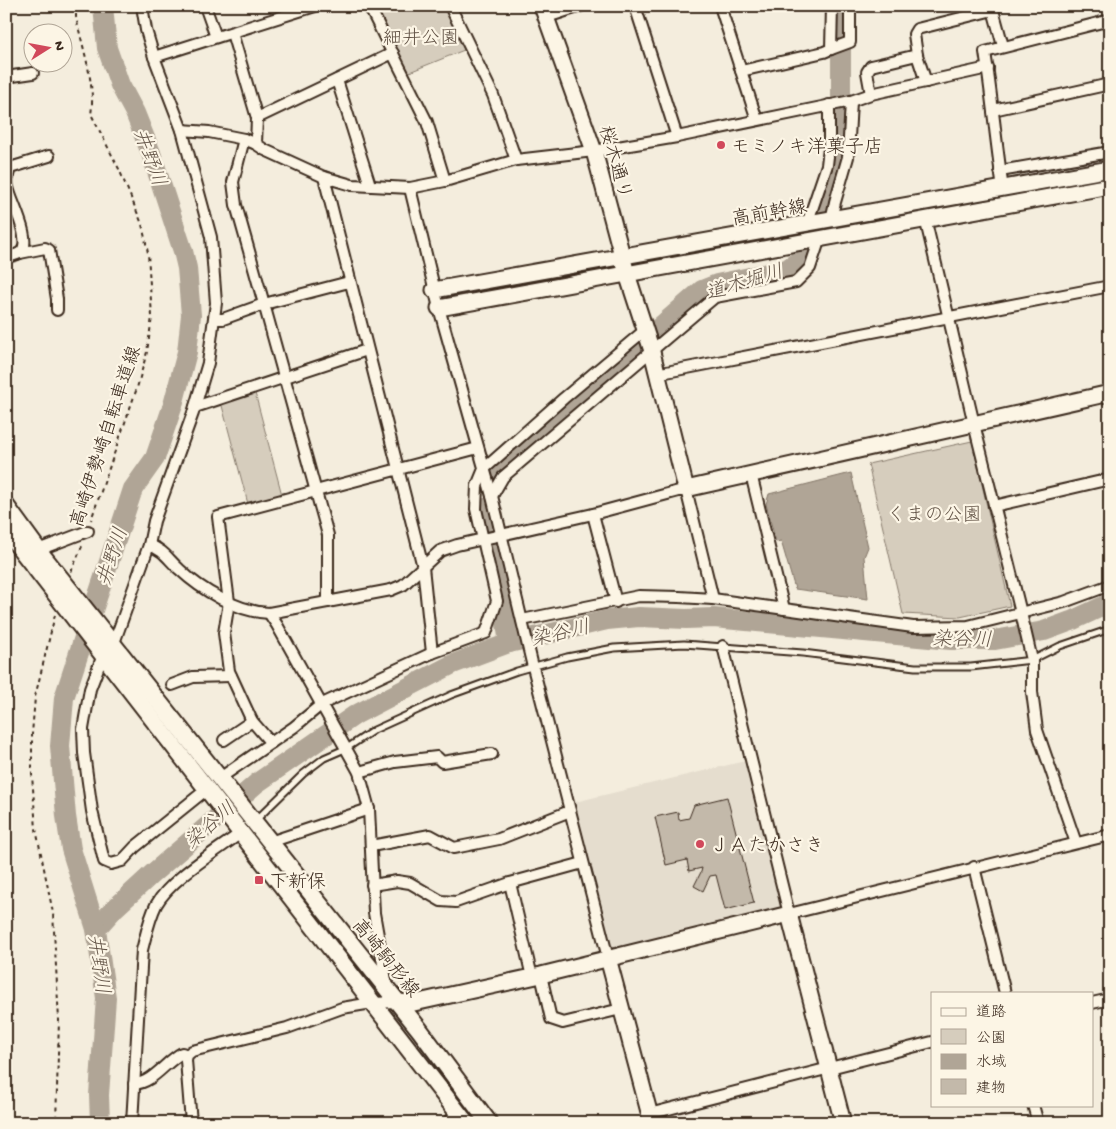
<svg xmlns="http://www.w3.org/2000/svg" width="1116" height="1129" font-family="'Gochi Hand','Klee One',sans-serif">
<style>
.built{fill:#e5ddce}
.green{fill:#d6cdbd;stroke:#887c6e}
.water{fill:#b0a596;stroke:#817466}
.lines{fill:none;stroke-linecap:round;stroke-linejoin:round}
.river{stroke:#b0a596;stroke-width:20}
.building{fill:#c3b9aa;stroke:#3b2a1e}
.lane-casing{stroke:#3b2a1e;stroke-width:9}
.street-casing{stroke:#3b2a1e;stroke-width:14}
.secondary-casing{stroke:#3b2a1e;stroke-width:19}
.primary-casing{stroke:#3b2a1e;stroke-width:20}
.path{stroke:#3b2a1e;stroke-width:2;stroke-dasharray:4 4;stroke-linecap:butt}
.lane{stroke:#fcf5e5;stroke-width:5}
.street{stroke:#fcf5e5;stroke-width:10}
.secondary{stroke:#fcf5e5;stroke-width:15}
.primary{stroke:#fcf5e5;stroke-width:16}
.poi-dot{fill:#d1495b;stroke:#fcf5e5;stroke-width:2}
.labels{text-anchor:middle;stroke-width:4.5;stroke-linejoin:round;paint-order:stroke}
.park-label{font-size:19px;fill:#625346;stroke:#fcf5e5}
.poi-label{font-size:19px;fill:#3b2a1e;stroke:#fcf5e5;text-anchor:start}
.street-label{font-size:19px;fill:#3b2a1e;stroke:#fcf5e5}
.water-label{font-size:20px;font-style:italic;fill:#645548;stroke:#fcf5e5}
</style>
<rect width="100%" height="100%" fill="#f4eddd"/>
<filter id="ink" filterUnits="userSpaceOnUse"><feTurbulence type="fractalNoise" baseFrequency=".02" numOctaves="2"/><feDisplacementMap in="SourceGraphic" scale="10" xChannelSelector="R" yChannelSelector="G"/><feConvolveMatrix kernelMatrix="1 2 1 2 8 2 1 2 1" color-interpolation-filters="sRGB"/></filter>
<g filter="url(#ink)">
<path class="built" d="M745,761L783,904L780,909L615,949L612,946L575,802Z"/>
<g class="green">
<path d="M375,6H444L464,50L407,73Z"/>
<path d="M255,393L282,495L248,504L221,402Z"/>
<path d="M972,441L1010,606L960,617L903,614L868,464Z"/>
</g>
<path class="water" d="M851,473L868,547L864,557L868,599L795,589L781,541L776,542L766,504L769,494Z"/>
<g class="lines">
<g class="river">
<path d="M492,476L496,470L702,290L717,284L787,269L802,258L837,167L841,141V6"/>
<path d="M484,508L503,604L509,643"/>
<path d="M96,929L114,909L152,874L257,783L355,715L453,664L509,643L607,620L639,617L686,619L714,618L951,640H995L1044,631L1071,621L1110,603"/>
<path d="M100,1123L99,1095L106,998L96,929L71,849L66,816L60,746L64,698L133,489L155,458L173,405L187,352L191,315L187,268L183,251L151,153L135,113L120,85L107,48L103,6"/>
</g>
</g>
<path class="building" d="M727,797L754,903L725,910L716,875L710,876L703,891L694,886L701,872L702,868L689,871L687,860L666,865L655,817L678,812L679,820L689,818L694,805Z"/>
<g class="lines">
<defs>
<path id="lane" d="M255,821L303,774L324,758L347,748L374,730L451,695L517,671L567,657L614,648L684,644L803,653L915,667H971L1032,660L1060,646L1110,629"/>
<g id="street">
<path d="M205,6L216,37"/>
<path d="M369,6L427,122L445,181"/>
<path d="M450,6L493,95L516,160"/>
<path d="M635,6L677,137"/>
<path d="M720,6L757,120"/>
<path d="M992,6L1003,46"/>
<path d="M547,17L581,6"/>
<path d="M232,33L257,118L256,144"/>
<path d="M831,49L850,42V6"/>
<path d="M154,57L315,6"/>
<path d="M741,71L824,52L831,49L832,6"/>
<path d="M6,77L33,73"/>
<path d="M337,80L370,185"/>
<path d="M926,82L917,55L914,34L917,29L993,10"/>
<path d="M871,94L867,72L871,66L917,55"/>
<path d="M993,110L1110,84"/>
<path d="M257,118L393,53"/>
<path d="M182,130L209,132L244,139L256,144L265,150L324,177L352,185L410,188L445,181L516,160L594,151L677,137L851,101L871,94L988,68"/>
<path d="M244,139L233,182L236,205L264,304L349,282"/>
<path d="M1000,171L1110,152"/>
<path d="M324,177L423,567L432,653"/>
<path d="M410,188L439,308L492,496L533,667L608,958"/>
<path d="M1003,189C996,143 992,97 985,52L1110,20"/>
<path d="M925,218L974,424L1021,613L1032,660V692L1037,730L1076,843"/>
<path d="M831,220L835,202L848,157L851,101"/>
<path d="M807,224L827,165L829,148V105"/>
<path d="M20,253L45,248L49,250L57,299V310"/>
<path d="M6,257C11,256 18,255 21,252C33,240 10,200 8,187C6,180 8,174 10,168L49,156"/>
<path d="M214,319H223L264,304L328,535V602"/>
<path d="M656,374L1110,286"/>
<path d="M195,407L367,350"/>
<path d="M751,474L784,609"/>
<path d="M492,496L503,477L715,297L796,282L810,268L820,238"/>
<path d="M994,506L1110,479"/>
<path d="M593,514L616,602"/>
<path d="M149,545C164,550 168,559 179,569C201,590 238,612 269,613L391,590L403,585L440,551L457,545L593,514L686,489L713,599"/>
<path d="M35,552L38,550L88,531"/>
<path d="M269,613L277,625L359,772L369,809L374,913L387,986"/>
<path d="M522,620L639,596L679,597L713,599L913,627L968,626L1064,602L1110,585"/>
<path d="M114,643L149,545L154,521L193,413L208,363L216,303L211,237L182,130L154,57L146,30L142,6"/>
<path d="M723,646L789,914L1110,835"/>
<path d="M103,655L90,689L83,729L84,753L92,811L104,861L111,864L122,861L135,847L207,789"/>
<path d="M172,685L193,677L231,676"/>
<path d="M224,740L252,721"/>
<path d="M271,743L252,721L229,671L224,633L229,602L218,517L478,448"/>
<path d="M359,772L395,762L437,757L442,762L492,754"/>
<path d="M220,778L294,727L322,704L432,653L486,633L497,601L476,509L477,486L484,469L564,398L645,330"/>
<path d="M270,842L369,809"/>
<path d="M371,846L430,835L454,848L499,839L570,811"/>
<path d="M974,867L1005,993"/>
<path d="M510,883L532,977"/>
<path d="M372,885L397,881L410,883L441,901L456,902L510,883L583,863"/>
<path d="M541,975L551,1019L563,1023L621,1009"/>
<path d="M1092,1003L1110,999"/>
<path d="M134,1084C153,1083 165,1062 182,1053L187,1055"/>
<path d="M1033,1105L1038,1123"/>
<path d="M649,1114L932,1042"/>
<path d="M132,1123L142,950C146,935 149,919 156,905C170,879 217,851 242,832"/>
<path d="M191,1123L186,1060L187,1055L192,1051L287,1028L342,1008L372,1003L397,1002"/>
<path d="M448,1123L458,1112"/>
</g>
<g id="secondary">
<path d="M542,6L594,151L627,274L651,348L686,489L1110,393"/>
<path d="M434,290L1110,169"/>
<path d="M439,308L1110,186"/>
<path d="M608,958L652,1123"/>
<path d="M397,1002L414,1003L541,975L789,914L843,1123"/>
</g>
<g id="primary">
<path d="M6,506L38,550L419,1029L489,1123"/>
<path d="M6,530L466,1123"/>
</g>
</defs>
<use href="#lane" class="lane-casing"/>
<use href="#street" class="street-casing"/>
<use href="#secondary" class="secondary-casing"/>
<use href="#primary" class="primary-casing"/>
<g class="path">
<path d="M76,6V17C82,46 96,85 91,114L119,169L142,224L148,253L152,317L147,352L137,388L91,520"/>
<path d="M71,572L83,544"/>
<path d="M55,615L35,697L32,734V775L36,829L53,913L59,1020L56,1123"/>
</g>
<use href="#lane" class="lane"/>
<use href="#street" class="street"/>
<use href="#secondary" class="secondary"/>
<use href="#primary" class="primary"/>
</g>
</g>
<g class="poi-dot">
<circle cx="721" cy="145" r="5"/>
<circle cx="700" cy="844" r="5"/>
<rect x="254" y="875" width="10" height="10" rx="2.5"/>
</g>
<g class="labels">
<g class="park-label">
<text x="421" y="43">細井公園</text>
<text x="934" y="520">くまの公園</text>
</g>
<g class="poi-label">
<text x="731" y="152">モミノキ洋菓子店</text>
<text x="710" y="851">ＪＡたかさき</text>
<text x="269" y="887">下新保</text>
</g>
<g class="street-label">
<text transform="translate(617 162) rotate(74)" y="7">桜木通り</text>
<text transform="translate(769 211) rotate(-10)" y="7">高前幹線</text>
<text transform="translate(104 436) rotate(-72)" y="7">高崎伊勢崎自転車道線</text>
<text transform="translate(387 957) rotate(51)" y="7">高崎駒形線</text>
</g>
<g class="water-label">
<text transform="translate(151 157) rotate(70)" y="7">井野川</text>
<text transform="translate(744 281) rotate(-17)" y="7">道木堀川</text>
<text transform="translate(111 556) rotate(-72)" y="7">井野川</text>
<text transform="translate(560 632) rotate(-13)" y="7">染谷川</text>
<text transform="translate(962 638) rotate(1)" y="7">染谷川</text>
<text transform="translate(209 824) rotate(-41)" y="7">染谷川</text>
<text transform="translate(100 964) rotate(82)" y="7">井野川</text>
</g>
</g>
<rect width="1116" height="1129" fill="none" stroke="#fcf5e5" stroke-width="25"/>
<rect x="12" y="12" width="1091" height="1104" fill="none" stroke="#3b2a1e" stroke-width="2" filter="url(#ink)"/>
<rect x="931" y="992" width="162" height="115" fill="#fcf5e5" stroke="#afa495"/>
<rect x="941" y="1008" width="25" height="8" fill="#fcf5e5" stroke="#afa495"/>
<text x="976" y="1016" font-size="15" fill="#3b2a1e">道路</text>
<rect x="941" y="1029" width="25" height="15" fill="#d6cdbd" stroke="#afa495"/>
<text x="976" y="1042" font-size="15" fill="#3b2a1e">公園</text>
<rect x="941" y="1054" width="25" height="15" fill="#b0a596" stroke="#afa495"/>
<text x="976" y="1066" font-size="15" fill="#3b2a1e">水域</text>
<rect x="941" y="1079" width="25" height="15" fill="#c3b9aa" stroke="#afa495"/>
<text x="976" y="1092" font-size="15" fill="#3b2a1e">建物</text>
<g transform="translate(48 48) rotate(79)"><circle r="24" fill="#fcf5e5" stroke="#afa495"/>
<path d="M0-4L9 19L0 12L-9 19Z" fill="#d1495b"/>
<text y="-8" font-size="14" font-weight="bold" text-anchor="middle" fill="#3b2a1e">N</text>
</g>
</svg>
